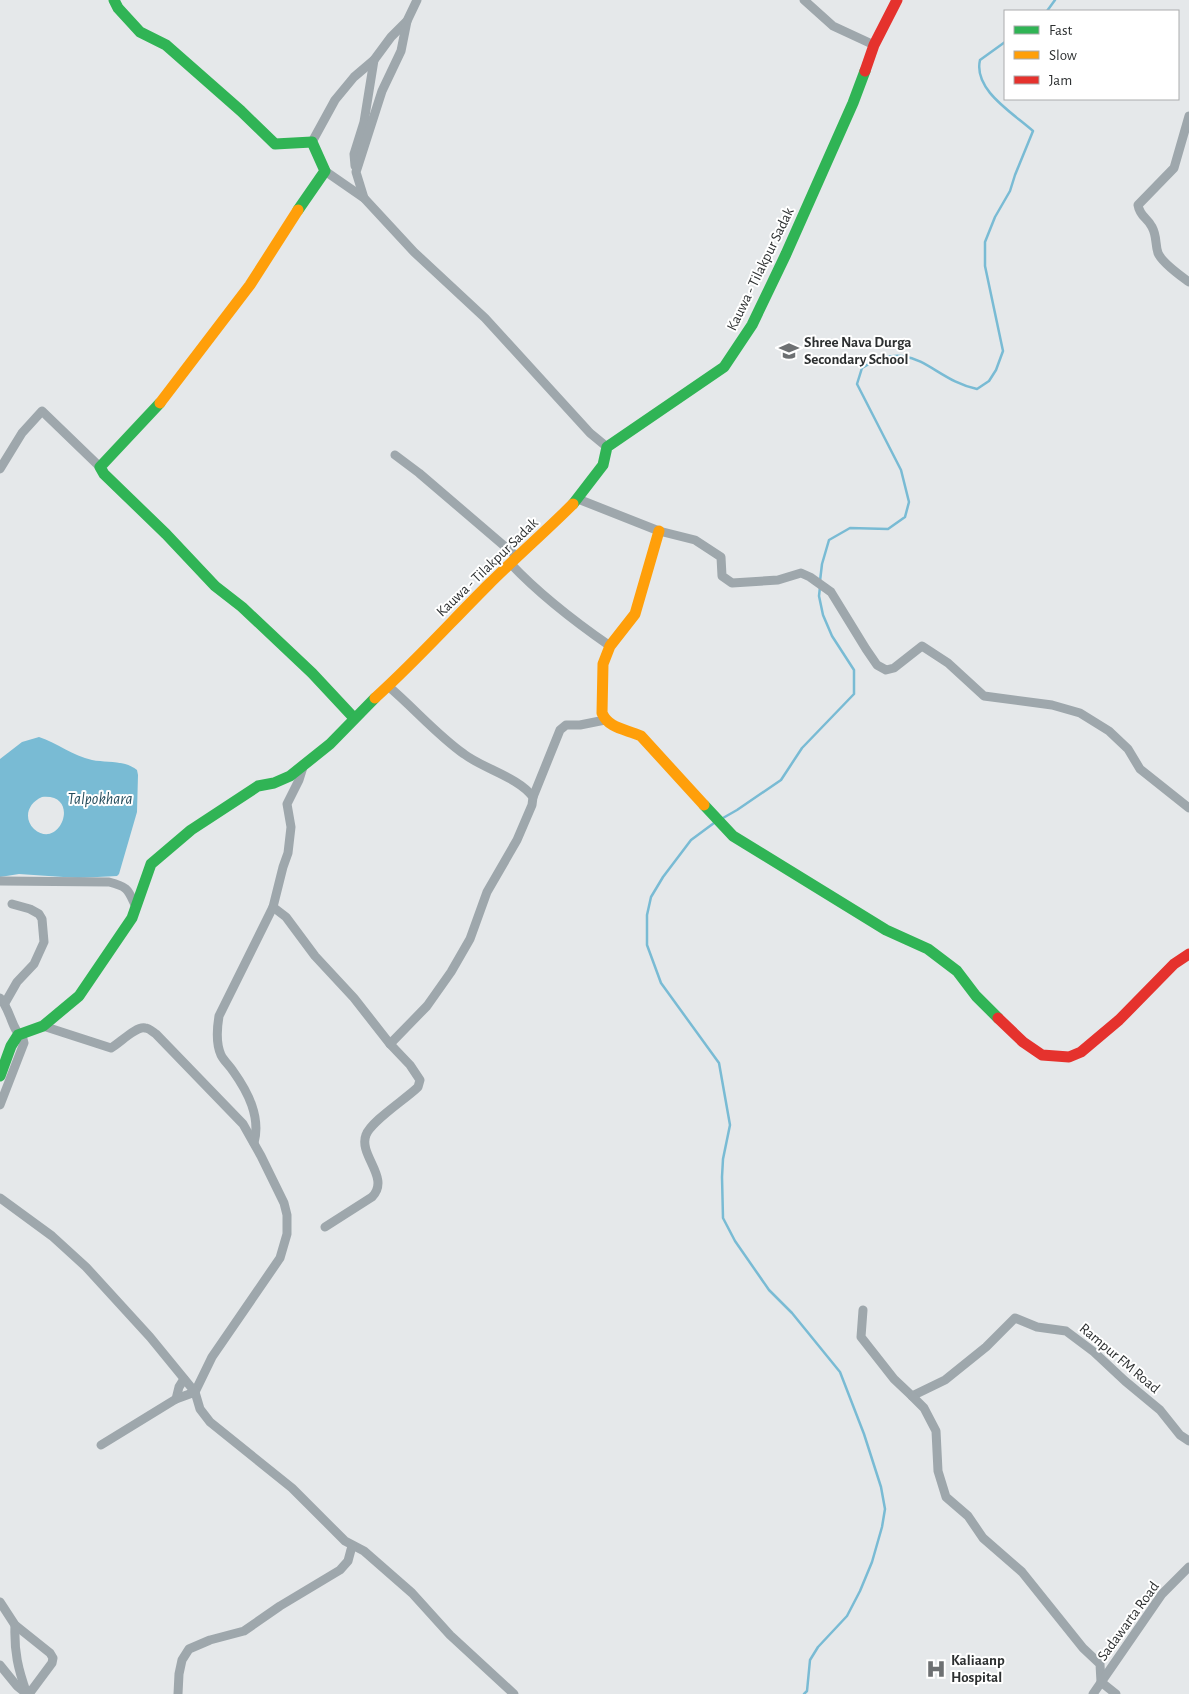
<svg xmlns="http://www.w3.org/2000/svg" width="1189" height="1694" font-family="'Alegreya Sans',sans-serif">
<style>
.water{fill:#79bbd4;fill-rule:evenodd}
.lines{fill:none;stroke-linecap:round;stroke-linejoin:round}
.stream{stroke:#79bbd4;stroke-width:2.5}
.street{stroke:#9ea7ac;stroke-width:9}
.fast{stroke:#30b455;stroke-width:11}
.slow{stroke:#ff9f0a;stroke-width:11}
.jam{stroke:#e5322d;stroke-width:11}
.labels{text-anchor:middle;stroke-width:4;stroke-linejoin:round;paint-order:stroke}
.street-label{font-size:15px;fill:#2d3031;stroke:#fff}
.poi-label{font-size:15px;font-weight:bold;fill:#2d3031;stroke:#fff;text-anchor:start}
.water-label{font-size:16px;font-style:italic;fill:#244c5c;stroke:#fff}
</style>
<rect width="100%" height="100%" fill="#e5e8ea"/>
<path class="water" d="M39,737C57,743 73,756 92,760C107,763 125,760 137,770L138,775L137,812L119,874L117,876L78,878L19,874L0,877V759L22,742ZM42,797C82,793 60,852 34,829C23,818 28,803 42,797Z"/>
<g class="lines">
<g class="stream">
<path d="M1047,11L1055,0"/>
<path d="M820,581L822,564L829,540L850,528L888,529L905,517L909,502L901,470L857,384L862,368C914,334 931,380 977,389L989,381L996,370L1003,351L985,266V242L995,217L1010,191L1015,175L1033,131C1013,113 973,90 980,60L1005,42"/>
<path d="M723,818L737,810L781,780L802,748L854,694V670L832,636L823,615L819,596L820,587"/>
<path d="M714,823L691,840L663,877L651,897L647,915V945L661,983L719,1063L730,1125L723,1159L722,1177L723,1218L735,1241L769,1290L792,1313L840,1372L864,1434L881,1487L885,1509L882,1527L872,1562L860,1591L847,1616L818,1647L810,1660L807,1691L804,1694"/>
</g>
<g class="street">
<path d="M804,0L833,26L874,45"/>
<path d="M1189,116L1174,168L1138,205C1140,217 1147,217 1152,227C1157,236 1155,244 1158,253C1162,263 1181,276 1189,282"/>
<path d="M312,142L335,100L354,77L374,60L391,37L407,21L417,0"/>
<path d="M355,166L354,154L364,122L374,60"/>
<path d="M325,171L364,198L414,252L485,318L590,433L607,447"/>
<path d="M364,198L356,172L382,91L401,51L407,21"/>
<path d="M395,455L419,473L516,556"/>
<path d="M0,469L22,433L42,411L100,467"/>
<path d="M578,499L659,531L695,540L721,557L722,576L732,583L778,580L801,573L810,577L831,592L866,649L877,665L886,670L894,668L922,646L948,663L984,696L1052,705L1080,713L1109,731L1128,749L1140,769L1189,808"/>
<path d="M510,563C540,595 574,621 610,646"/>
<path d="M388,686C414,708 437,735 464,754C484,769 518,777 533,797L532,805L517,840L487,892L470,939L451,972L427,1006L390,1044"/>
<path d="M533,797L560,730L566,725H580L605,720"/>
<path d="M0,881L109,882C129,887 128,890 136,907"/>
<path d="M273,907L286,917L315,956L354,998L390,1044L410,1065L420,1080L418,1087C406,1099 371,1121 366,1135C358,1155 391,1178 372,1197L325,1227"/>
<path d="M0,998C11,1010 11,1029 23,1039L24,1043L0,1105"/>
<path d="M5,1003L17,982L34,964L44,942L42,919L39,914L30,909L12,904"/>
<path d="M43,1026L111,1048C120,1043 136,1026 145,1028C149,1028 153,1032 156,1034L243,1124L261,1156L284,1203L287,1215V1234L280,1258L212,1357L195,1392L176,1399"/>
<path d="M254,1143C261,1117 248,1092 233,1071C229,1065 224,1061 221,1055C216,1044 217,1028 219,1016L273,907L283,867L288,853L291,827L287,804L299,780L304,764"/>
<path d="M0,1198L52,1236L86,1267L150,1337L195,1392L200,1409L210,1422L292,1488L345,1541L364,1551L412,1593L450,1635L514,1694"/>
<path d="M863,1310L861,1337L894,1379L912,1396L945,1380L986,1347L1015,1318L1037,1327L1066,1331L1094,1352L1125,1381L1160,1410L1180,1435L1189,1441"/>
<path d="M912,1396L924,1408L936,1431L938,1471L946,1497L968,1516L983,1538L1022,1572L1083,1648L1100,1664L1101,1682L1116,1694"/>
<path d="M101,1445L176,1399L179,1387L184,1379"/>
<path d="M0,1602L15,1625L50,1653L53,1658L52,1663L29,1694"/>
<path d="M15,1625C14,1652 18,1669 27,1694"/>
<path d="M0,1665L17,1686L27,1694"/>
<path d="M178,1694L179,1674L182,1660L189,1649L210,1640L244,1631L280,1606L340,1570L348,1561L352,1546"/>
<path d="M1093,1694L1162,1594L1189,1567"/>
</g>
<g class="fast">
<path d="M114,0L118,8L140,32L166,45L241,111L275,144L312,142L325,171L298,210"/>
<path d="M160,403L100,467L104,474L166,534L215,586L242,607L312,673L354,718"/>
<path d="M573,504L603,465L607,447L724,367L752,325L786,254L853,103L865,71"/>
<path d="M704,805L733,836L886,930L928,949L957,971L976,996L998,1018"/>
<path d="M0,1076L11,1046L18,1035L43,1026L79,996L132,918L151,864L191,830L258,786L274,783L290,776L330,744L375,698"/>
</g>
<g class="slow">
<path d="M160,403L250,285L298,210"/>
<path d="M659,531L635,614L610,646L603,664L602,713C609,729 626,729 641,736L704,805"/>
<path d="M375,698C415,662 450,623 488,585C516,557 546,531 573,504"/>
</g>
<g class="jam">
<path d="M865,71L874,45L897,0"/>
<path d="M998,1018L1023,1042L1042,1055L1069,1057L1081,1052L1119,1020L1174,964L1189,954"/>
</g>
</g>
<defs>
<symbol id="school-bare" viewBox="-9 -9 18 18"><path d="M0-5L7-2L0 1L-7-2ZM-4 1L0 2.5L4 1V4Q0 6-4 4Z" fill="#6d7072" stroke="#fff" stroke-width="2.5" paint-order="stroke"/></symbol>
<symbol id="hospital-bare" viewBox="-9 -9 18 18"><path d="M-5-5h3v3.5h4V-5h3V5h-3V1.5h-4V5h-3Z" fill="#6d7072" stroke="#fff" stroke-width="2.5" paint-order="stroke"/></symbol>
</defs>
<g fill-rule="evenodd">
<use href="#school-bare" x="775" y="337" width="28" height="28"/>
<use href="#hospital-bare" x="922" y="1655" width="28" height="28"/>
</g>
<g class="labels">
<g class="street-label">
<text transform="translate(760 269) rotate(-64)" y="5">Kauwa - Tilakpur Sadak</text>
<text transform="translate(487 567) rotate(-44)" y="5">Kauwa - Tilakpur Sadak</text>
<text transform="translate(1120 1358) rotate(40)" y="5">Rampur FM Road</text>
<text transform="translate(1128 1621) rotate(-54)" y="5">Sadawarta Road</text>
</g>
<g class="poi-label">
<text x="804" y="347">Shree Nava Durga<tspan x="804" dy="17">Secondary School</tspan></text>
<text x="951" y="1665">Kaliaanp<tspan x="951" dy="17">Hospital</tspan></text>
</g>
<g class="water-label">
<text x="100" y="804">Talpokhara</text>
</g>
</g>
<rect x="1004" y="10" width="175" height="90" fill="#ffffff" stroke="#abacad"/>
<rect x="1014" y="26" width="25" height="8" fill="#30b455" stroke="#abacad"/>
<text x="1049" y="35" font-size="15" fill="#2d3031">Fast</text>
<rect x="1014" y="51" width="25" height="8" fill="#ff9f0a" stroke="#abacad"/>
<text x="1049" y="60" font-size="15" fill="#2d3031">Slow</text>
<rect x="1014" y="76" width="25" height="8" fill="#e5322d" stroke="#abacad"/>
<text x="1049" y="85" font-size="15" fill="#2d3031">Jam</text>
</svg>
